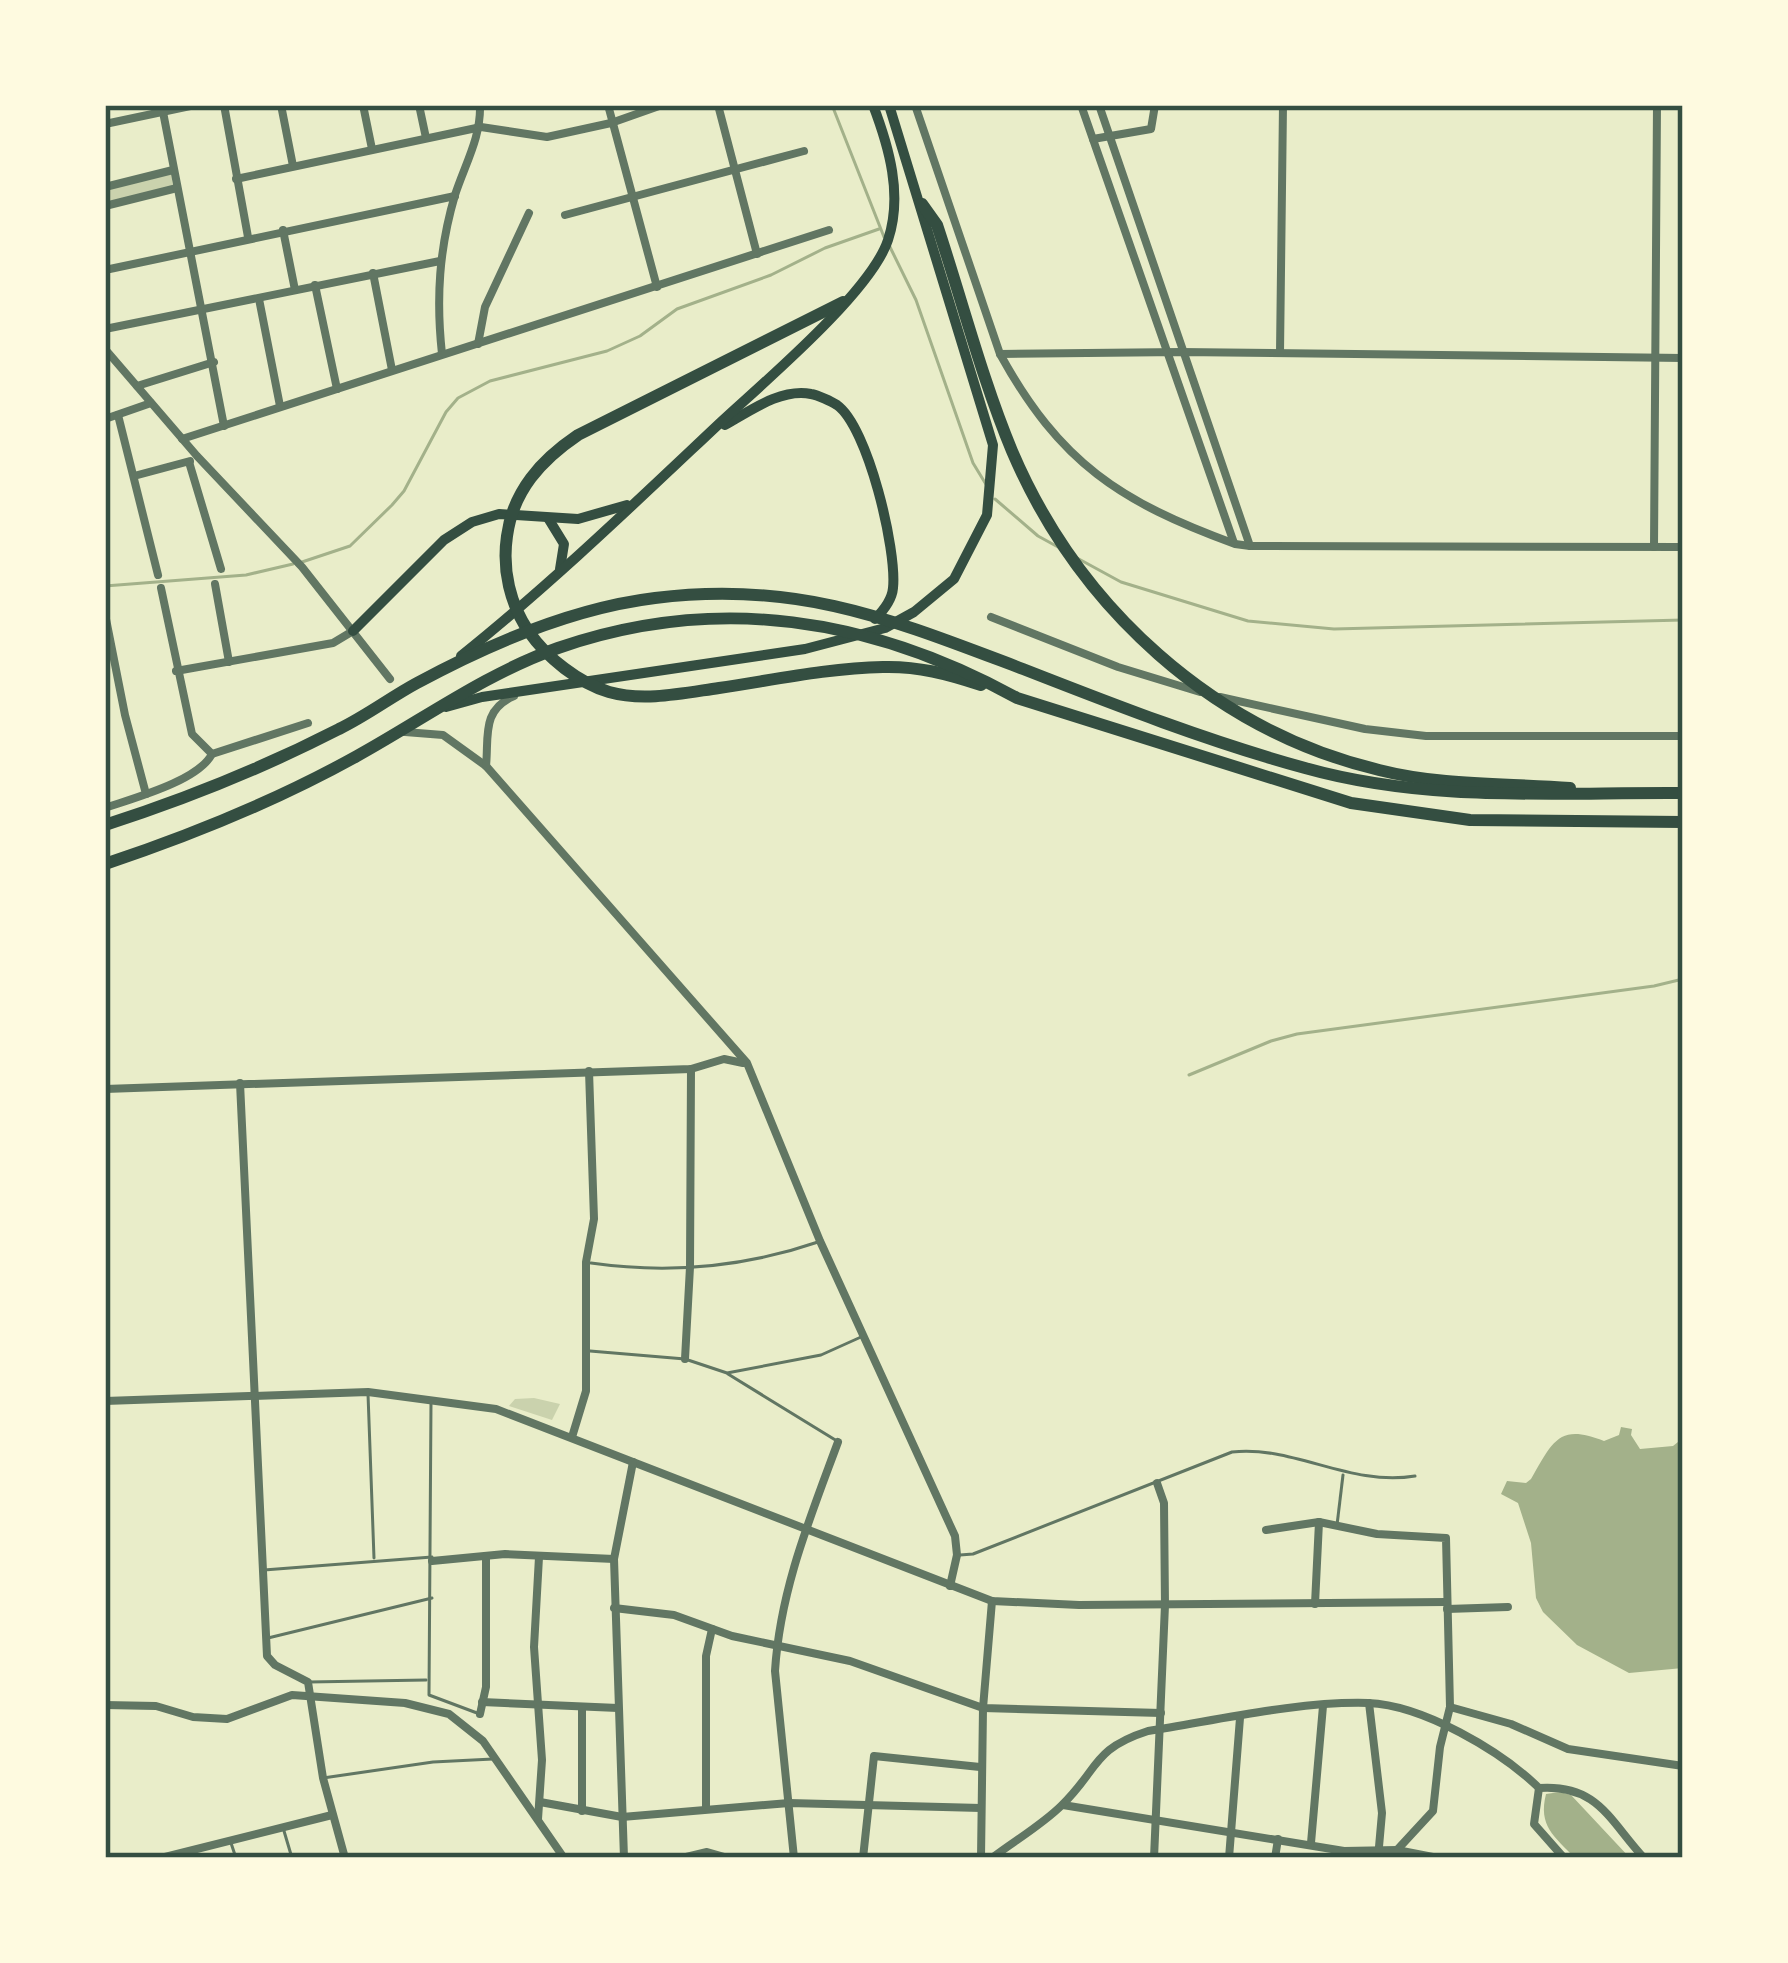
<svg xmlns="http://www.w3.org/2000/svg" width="1788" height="1963" font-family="Signika,sans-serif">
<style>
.green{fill:#cad2ad}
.water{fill:#a3b18a}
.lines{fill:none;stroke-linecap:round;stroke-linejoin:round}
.stream{stroke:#a3b18a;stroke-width:3}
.service{stroke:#617663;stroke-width:3}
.minor{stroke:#617663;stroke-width:8}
.primary{stroke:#344e41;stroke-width:10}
.trunk{stroke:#344e41;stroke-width:12}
.neatline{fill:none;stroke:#344e41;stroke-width:4.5}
</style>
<rect width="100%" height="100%" fill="#e9edc9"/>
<g class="green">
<path d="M171,173L173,186L105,203V190Z"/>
<path d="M534,1398L560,1404L552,1420L509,1406L515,1399Z"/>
</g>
<g class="water">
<path d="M1621,1427L1632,1429L1631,1435L1640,1449L1673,1446L1683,1438V1668L1629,1673L1577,1645L1543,1612L1536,1598L1531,1543L1518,1503L1501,1494L1507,1481L1526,1483L1531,1479C1553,1441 1559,1423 1604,1441L1619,1435Z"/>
<path d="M1560,1792L1571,1795L1630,1858H1575C1554,1836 1538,1826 1546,1794Z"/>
</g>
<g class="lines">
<g class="stream">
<path d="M832,105L884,237"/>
<path d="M889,245L916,300L973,463L987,486"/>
<path d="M995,499L1038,536L1058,547"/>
<path d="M1077,558L1121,582L1248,621L1334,629L1683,620"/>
<path d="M302,562L350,546L392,505L404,491L446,412L458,398L490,381L607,351L640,336L677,309L771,275L825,248L879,229"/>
<path d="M105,586L246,575L293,564"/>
<path d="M1189,1075L1271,1041L1297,1034L1654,986L1683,979"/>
</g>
<g class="service">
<path d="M591,1263C668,1274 745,1267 818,1242"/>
<path d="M590,1351L685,1359L727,1373L821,1355L861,1337"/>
<path d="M728,1374L837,1441"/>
<path d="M368,1394L374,1558"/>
<path d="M431,1402L429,1695L477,1713"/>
<path d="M1337,1525L1343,1475"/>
<path d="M960,1555L973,1554L1232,1452C1294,1445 1350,1487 1415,1476"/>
<path d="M264,1570L432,1557"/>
<path d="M268,1638L432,1598"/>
<path d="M309,1682L426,1680"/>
<path d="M323,1778L433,1762L493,1759"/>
<path d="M284,1831L292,1858"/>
<path d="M231,1843L236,1858"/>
</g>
<g class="minor">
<path d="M224,105L248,237"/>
<path d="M281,105L293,166"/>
<path d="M363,105L372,149"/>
<path d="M419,105L426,138"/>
<path d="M608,105L657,287"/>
<path d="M718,105L757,254"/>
<path d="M915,105L1000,354C1060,463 1120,502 1235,544L1250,546L1683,547"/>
<path d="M1081,105L1234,543"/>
<path d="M1099,105L1250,546"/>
<path d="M163,112L224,426"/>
<path d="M105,124L195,105"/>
<path d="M1093,139L1151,129L1155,105"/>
<path d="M236,179L481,127L547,137L611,123L662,105"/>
<path d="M105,187L173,170"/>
<path d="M105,206L177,188"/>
<path d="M565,215L804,151"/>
<path d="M283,230L295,290"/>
<path d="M105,270L455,196"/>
<path d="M373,273L392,370"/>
<path d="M315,285L337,389"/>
<path d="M259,299L280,406"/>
<path d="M105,329L440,261"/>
<path d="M478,344L485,307L529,213"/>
<path d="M105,349L197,456L302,567L390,679"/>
<path d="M1280,353L1283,105"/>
<path d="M442,354C436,299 439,249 455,195C465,164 481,138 480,105"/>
<path d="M1000,354L1181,352L1683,358"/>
<path d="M137,386L214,362"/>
<path d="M118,415L158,575"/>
<path d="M105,419L151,403"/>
<path d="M182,439L829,230"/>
<path d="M189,462L221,569"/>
<path d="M134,476L190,461"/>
<path d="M1654,547L1657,105"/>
<path d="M215,584L229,662"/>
<path d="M105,614L125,715L146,794"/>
<path d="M991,617L1118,667L1200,692"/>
<path d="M176,671L333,643L353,631"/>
<path d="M1220,697L1365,729L1426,736H1683"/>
<path d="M405,732L443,735L486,766L747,1063L820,1241L955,1536L957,1555L950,1586"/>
<path d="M212,754L308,723"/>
<path d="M486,766C489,737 481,710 514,696"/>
<path d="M105,808C134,798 198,781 212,754L192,734L161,588"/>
<path d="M240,1083L267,1656L275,1665L308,1682L323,1778L345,1858"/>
<path d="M105,1089L691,1069L724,1059L743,1063"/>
<path d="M685,1359L690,1267L691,1069"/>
<path d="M105,1401L368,1392L496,1409L992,1601L1079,1605L1446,1602"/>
<path d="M572,1437L586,1391V1262L594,1219L589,1071"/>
<path d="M1266,1530L1319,1522L1377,1534L1446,1538L1450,1707L1440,1747L1433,1811L1397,1850"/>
<path d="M432,1561L505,1554L614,1559"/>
<path d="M1315,1604L1319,1522"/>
<path d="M614,1608L674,1615L732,1636L850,1661L983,1708L1161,1713"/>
<path d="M1447,1609L1508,1607"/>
<path d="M482,1702L618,1708"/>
<path d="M1369,1703L1382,1813L1378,1858"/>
<path d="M105,1705L156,1706L193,1717L227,1719L292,1695L405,1703L449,1714L483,1741L564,1858"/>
<path d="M1450,1707L1511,1724L1568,1749L1683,1766"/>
<path d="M582,1708V1811"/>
<path d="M480,1714L486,1687V1556"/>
<path d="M1539,1788C1598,1784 1609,1820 1644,1858"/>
<path d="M1539,1788L1534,1824L1564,1858"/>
<path d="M540,1802L622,1817L789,1803L981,1808"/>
<path d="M1063,1805L1344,1851L1397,1850L1438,1858"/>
<path d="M706,1808V1656L712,1629"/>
<path d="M538,1819L542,1760L534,1647L539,1557"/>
<path d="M1311,1843L1323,1706"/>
<path d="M161,1858L332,1815"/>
<path d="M624,1858L614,1559L633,1462"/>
<path d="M682,1858L707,1852L728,1858"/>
<path d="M794,1858L775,1671C780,1590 810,1518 838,1442"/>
<path d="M863,1858L874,1756L980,1767"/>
<path d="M981,1858L983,1708L992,1601"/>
<path d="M992,1858C1014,1841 1042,1825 1062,1805C1099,1769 1092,1749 1148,1731C1218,1720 1299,1701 1368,1703C1423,1705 1501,1751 1539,1788"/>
<path d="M1154,1858L1165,1605L1164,1503L1157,1483"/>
<path d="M1229,1858L1240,1718"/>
<path d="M1275,1858L1278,1839"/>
</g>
<g class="primary">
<path d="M725,425C750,411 781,388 811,394C817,395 831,401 837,405C868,427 897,550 893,588C892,600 883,611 875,619"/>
<path d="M548,518L564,544L560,569"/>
<path d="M353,631L444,540L472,522L499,514L578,519L627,505"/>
<path d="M461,656C552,583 636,502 721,422C764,382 871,292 888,240C903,195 889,147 873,105"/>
<path d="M446,707L482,697L805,649L885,628L914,612L954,579L987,515L993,445L889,105"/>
</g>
<g class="trunk">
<path d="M922,204L937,225C962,300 982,379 1012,451C1079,608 1213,730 1379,770C1442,786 1506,783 1570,788"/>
<path d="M843,302L578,435C541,460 513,491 507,536C502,570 510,604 529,632C547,658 579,683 609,692C644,702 684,693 719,688C773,680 829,668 883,667C918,666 948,674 981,685"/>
<path d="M105,825C186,799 263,768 339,729C366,716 391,697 417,683C489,644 573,608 655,598C799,580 893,620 1023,669C1115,705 1210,742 1305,768C1430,803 1555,792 1683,793"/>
<path d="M105,864C192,835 276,801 357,756C424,719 485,674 558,648C717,593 872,618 1017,698L1351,803L1470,820L1683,822"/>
</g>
</g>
<rect width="1788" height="1963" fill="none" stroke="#fefae0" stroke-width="216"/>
<rect x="108" y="108" width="1572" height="1747" class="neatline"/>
</svg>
